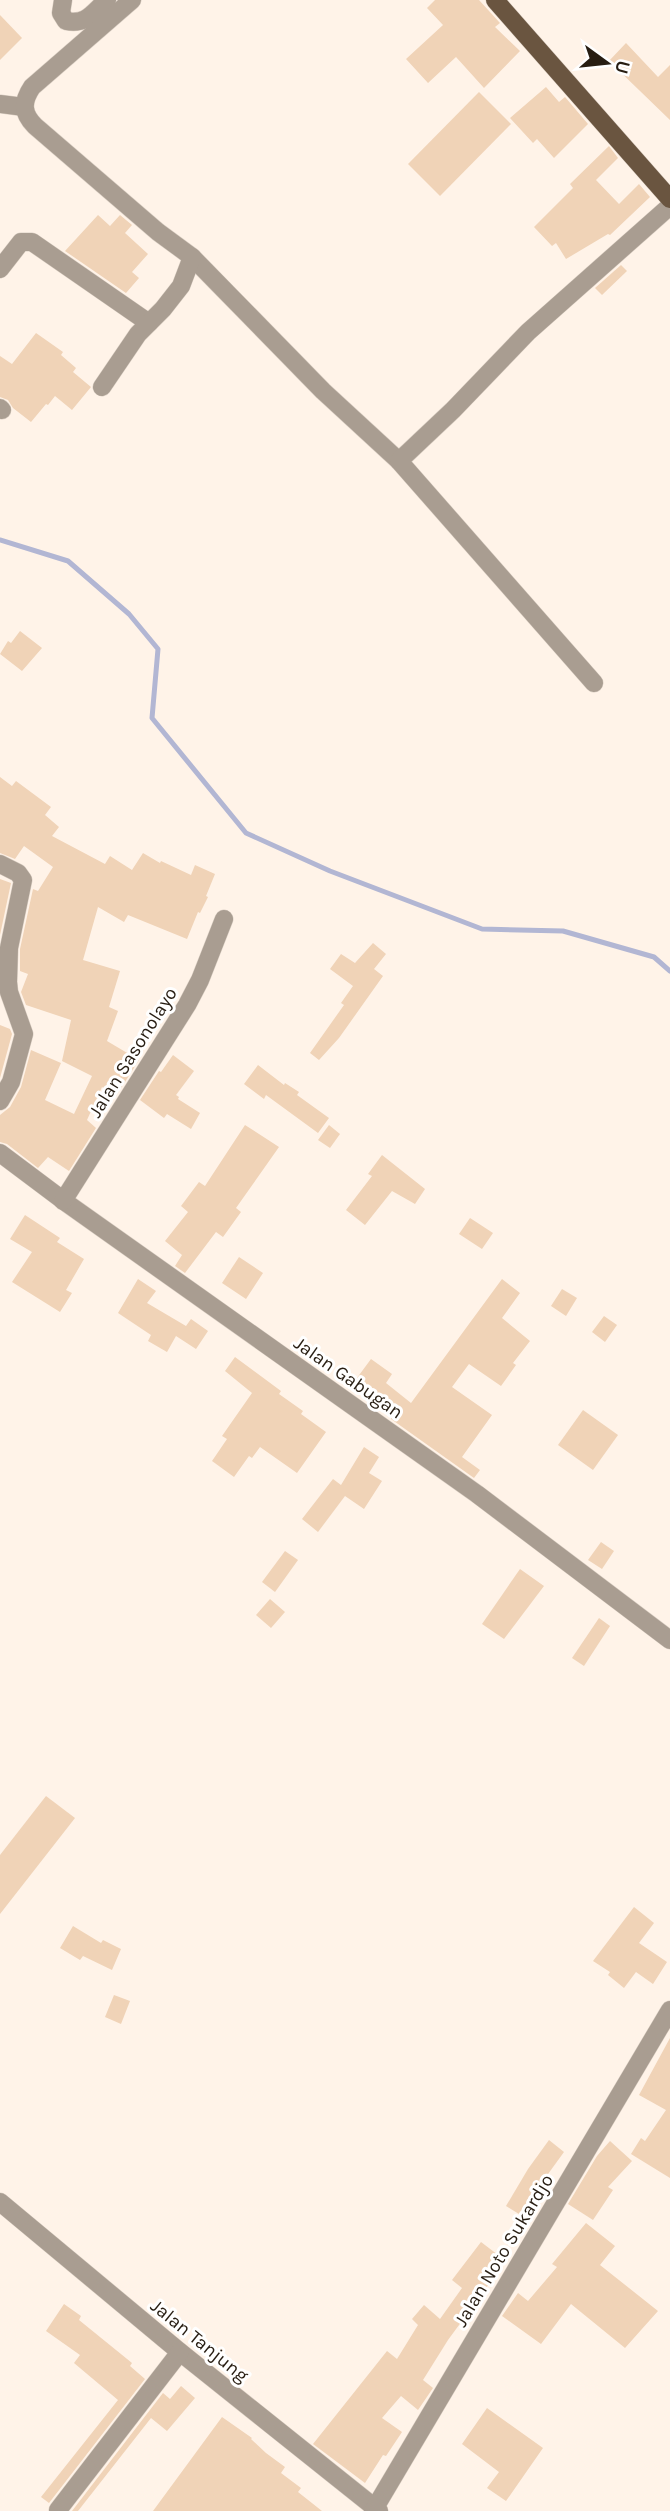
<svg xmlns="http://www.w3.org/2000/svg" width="670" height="2511" font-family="Karla,sans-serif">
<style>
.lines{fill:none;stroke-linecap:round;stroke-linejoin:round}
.stream{stroke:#b2b6d3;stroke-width:5}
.building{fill:#f0d3b7}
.minor-casing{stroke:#dcd1c6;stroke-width:19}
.major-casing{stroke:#dcd1c6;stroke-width:19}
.minor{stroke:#a99d91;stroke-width:18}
.major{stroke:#6a5540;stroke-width:18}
.labels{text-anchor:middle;stroke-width:6;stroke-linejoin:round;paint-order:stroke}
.street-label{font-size:19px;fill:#271d12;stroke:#fff}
</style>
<rect width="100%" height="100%" fill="#fff3e8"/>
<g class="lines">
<path class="stream" d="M0,540L68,561L129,614L158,649L152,718L246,833L330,871L482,929L563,931L654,957L670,971"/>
</g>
<g class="building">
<path d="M435,0H479L500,23L495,27L520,51L484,88L456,57L428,83L406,59L443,25L427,8Z"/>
<path d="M0,15L22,38L0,60Z"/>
<path d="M626,43L658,77L670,65V120L609,61Z"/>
<path d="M546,87L559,102L565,97L588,124L554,158L537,139L533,143L510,118Z"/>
<path d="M479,92L511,124L440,196L408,164Z"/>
<path d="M609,146L618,158L596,180L619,204L639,184L650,197L610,235L608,234L566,259L556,243L552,246L534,227L573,188L570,184Z"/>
<path d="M98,215L110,226L120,215L132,225L125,233L148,254L132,272L139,278L126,293L65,251Z"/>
<path d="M621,265L627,271L602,295L595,288Z"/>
<path d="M36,333L63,352L61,355L76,368L73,372L91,387L72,410L55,396L48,405L46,404L31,422L13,408L8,400L0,397V356L12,364Z"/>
<path d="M20,631L42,648L22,671L0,654L8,641L11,643Z"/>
<path d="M0,777L12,786L16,781L51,807L45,815L59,827L52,836L105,864L110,856L132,870L143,853L160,863L161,861L191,875L195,865L215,874L206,896L208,897L200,913L198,912L187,939L128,915L124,922L98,907L83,960L120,971L109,1007L118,1011L107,1041L139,1060L116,1096L102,1087L87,1120L96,1128L69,1171L48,1157L38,1168L7,1144L0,1142V1115L10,1107L21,1087L31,1050L61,1063L45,1100L74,1114L92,1076L62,1061L71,1020L26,1005L21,992L28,974L20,971V949L33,889L38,891L53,867L24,846L15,859L0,853Z"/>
<path d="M0,879L11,883L0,935Z"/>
<path d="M373,943L386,954L374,969L383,976L339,1038L319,1060L310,1053L344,1005L341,1003L353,986L330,969L341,954L355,963Z"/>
<path d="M0,1025L10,1029L12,1034L0,1078Z"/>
<path d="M173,1055L194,1071L176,1095L179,1097L178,1099L200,1113L191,1129L167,1114L164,1118L140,1100L159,1071L161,1072Z"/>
<path d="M258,1065L284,1085L285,1083L299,1092L297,1095L329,1118L318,1133L266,1095L264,1099L244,1084Z"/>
<path d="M245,1125L279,1147L236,1208L241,1212L223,1237L216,1232L185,1273L175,1266L182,1255L165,1241L188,1212L181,1206L199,1182L205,1186Z"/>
<path d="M329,1125L340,1134L330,1148L318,1140Z"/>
<path d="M382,1155L425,1189L415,1204L392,1191L365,1225L346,1210L372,1176L368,1174Z"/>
<path d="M25,1215L60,1238L57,1242L84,1259L66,1290L72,1293L60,1312L12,1282L32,1252L10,1239Z"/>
<path d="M470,1218L493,1233L482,1249L459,1234Z"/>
<path d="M239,1257L263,1273L246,1299L222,1283Z"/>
<path d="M138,1279L156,1291L147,1303L186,1326L191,1319L208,1331L196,1349L176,1336L167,1352L148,1341L151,1335L118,1313Z"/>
<path d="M502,1279L520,1293L502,1318L530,1341L513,1363L516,1365L501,1386L469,1364L452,1387L492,1415L462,1457L480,1470L474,1478L391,1419L392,1417L351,1386L371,1359L392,1374L386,1383L411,1403Z"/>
<path d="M562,1289L577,1298L566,1316L551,1306Z"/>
<path d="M604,1316L617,1325L605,1342L592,1332Z"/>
<path d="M235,1357L281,1391L279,1394L303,1411L301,1414L326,1432L297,1473L260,1447L252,1458L249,1456L234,1477L212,1461L227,1439L222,1436L252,1393L225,1371Z"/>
<path d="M583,1410L618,1435L593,1470L558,1445Z"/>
<path d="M364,1447L379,1457L369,1473L382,1481L364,1509L345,1496L318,1532L302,1519L333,1479L341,1485Z"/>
<path d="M601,1542L614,1551L602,1569L588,1560Z"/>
<path d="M285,1551L298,1560L275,1592L262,1582Z"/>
<path d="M520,1569L544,1586L504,1639L482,1624Z"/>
<path d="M270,1599L285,1612L271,1628L256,1615Z"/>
<path d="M599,1618L610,1626L584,1666L572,1658Z"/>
<path d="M46,1796L75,1818L0,1914V1855Z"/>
<path d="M634,1907L654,1923L639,1943L667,1962L653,1984L636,1972L624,1988L608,1975L610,1972L593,1961Z"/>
<path d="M73,1926L101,1943L103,1940L121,1949L112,1970L83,1956L80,1960L60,1948Z"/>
<path d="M114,1995L130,2001L121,2024L105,2017Z"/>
<path d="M670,2038V2178L631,2154L641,2138L645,2141L666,2110L639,2095Z"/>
<path d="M549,2140L564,2152L519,2214L506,2206L528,2169Z"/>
<path d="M610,2141L632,2161L608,2187L613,2190L593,2220L568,2204L597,2156Z"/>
<path d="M586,2223L615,2246L600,2265L658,2311L625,2348L571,2304L541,2344L502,2316L518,2293L528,2301L557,2267L552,2264Z"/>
<path d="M481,2242L506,2261L448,2340L423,2380L433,2388L418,2410L401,2396L382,2418L402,2432L386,2456L383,2455L365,2483L313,2444L387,2351L397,2359L418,2325L412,2319L424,2305L440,2319L462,2288L452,2280Z"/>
<path d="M64,2304L81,2316L79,2320L132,2363L130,2366L145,2379L49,2503L41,2497L118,2400L74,2363L80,2355L46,2331Z"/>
<path d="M181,2386L195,2398L167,2431L151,2418L78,2511H72L163,2393L170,2399Z"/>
<path d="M487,2408L543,2448L506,2501L487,2488L499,2472L462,2444Z"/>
<path d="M222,2417L252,2438L251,2439L266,2453L285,2467L281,2473L301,2488L298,2492L322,2511H153Z"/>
</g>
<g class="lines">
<defs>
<g id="minor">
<path d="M63,0L61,13L66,21C87,25 92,13 107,0"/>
<path d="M0,104L24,107"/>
<path d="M192,257L323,391L399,461"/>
<path d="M0,269L21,242H32L149,323"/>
<path d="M102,387L138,334L163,309L181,286L192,257L158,232L35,126C22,113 22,102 32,87L132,0"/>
<path d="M0,408L2,410"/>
<path d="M594,683L399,461L453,410L528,332L670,206"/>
<path d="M0,864L18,873L23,880L9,948L8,982L9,992L24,1034L11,1082L0,1101"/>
<path d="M0,1153L68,1204L477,1494L670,1640"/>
<path d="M63,1201L187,1005L200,980L224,919"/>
<path d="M0,2202L180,2352L379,2511"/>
<path d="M58,2510L180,2352"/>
<path d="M373,2511L670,2010"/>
</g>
<path id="major" d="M495,0L670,199"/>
</defs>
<use href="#minor" class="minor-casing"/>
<use href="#major" class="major-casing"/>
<use href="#minor" class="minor"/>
<use href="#major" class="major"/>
</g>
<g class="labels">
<g class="street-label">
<text transform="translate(132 1052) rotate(-58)" y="7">Jalan Sasonolayo</text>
<text transform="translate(349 1377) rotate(35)" y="7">Jalan Gabugan</text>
<text transform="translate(503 2250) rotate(-59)" y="7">Jalan Noto Sukardjo</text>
<text transform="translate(200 2340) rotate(39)" y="7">Jalan Tanjung</text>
</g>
</g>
<g transform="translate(607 63) rotate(105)" stroke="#ffffff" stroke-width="5" paint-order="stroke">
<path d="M0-5L12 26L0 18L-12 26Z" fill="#271d12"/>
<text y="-10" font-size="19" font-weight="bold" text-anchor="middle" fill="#271d12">U</text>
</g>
</svg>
